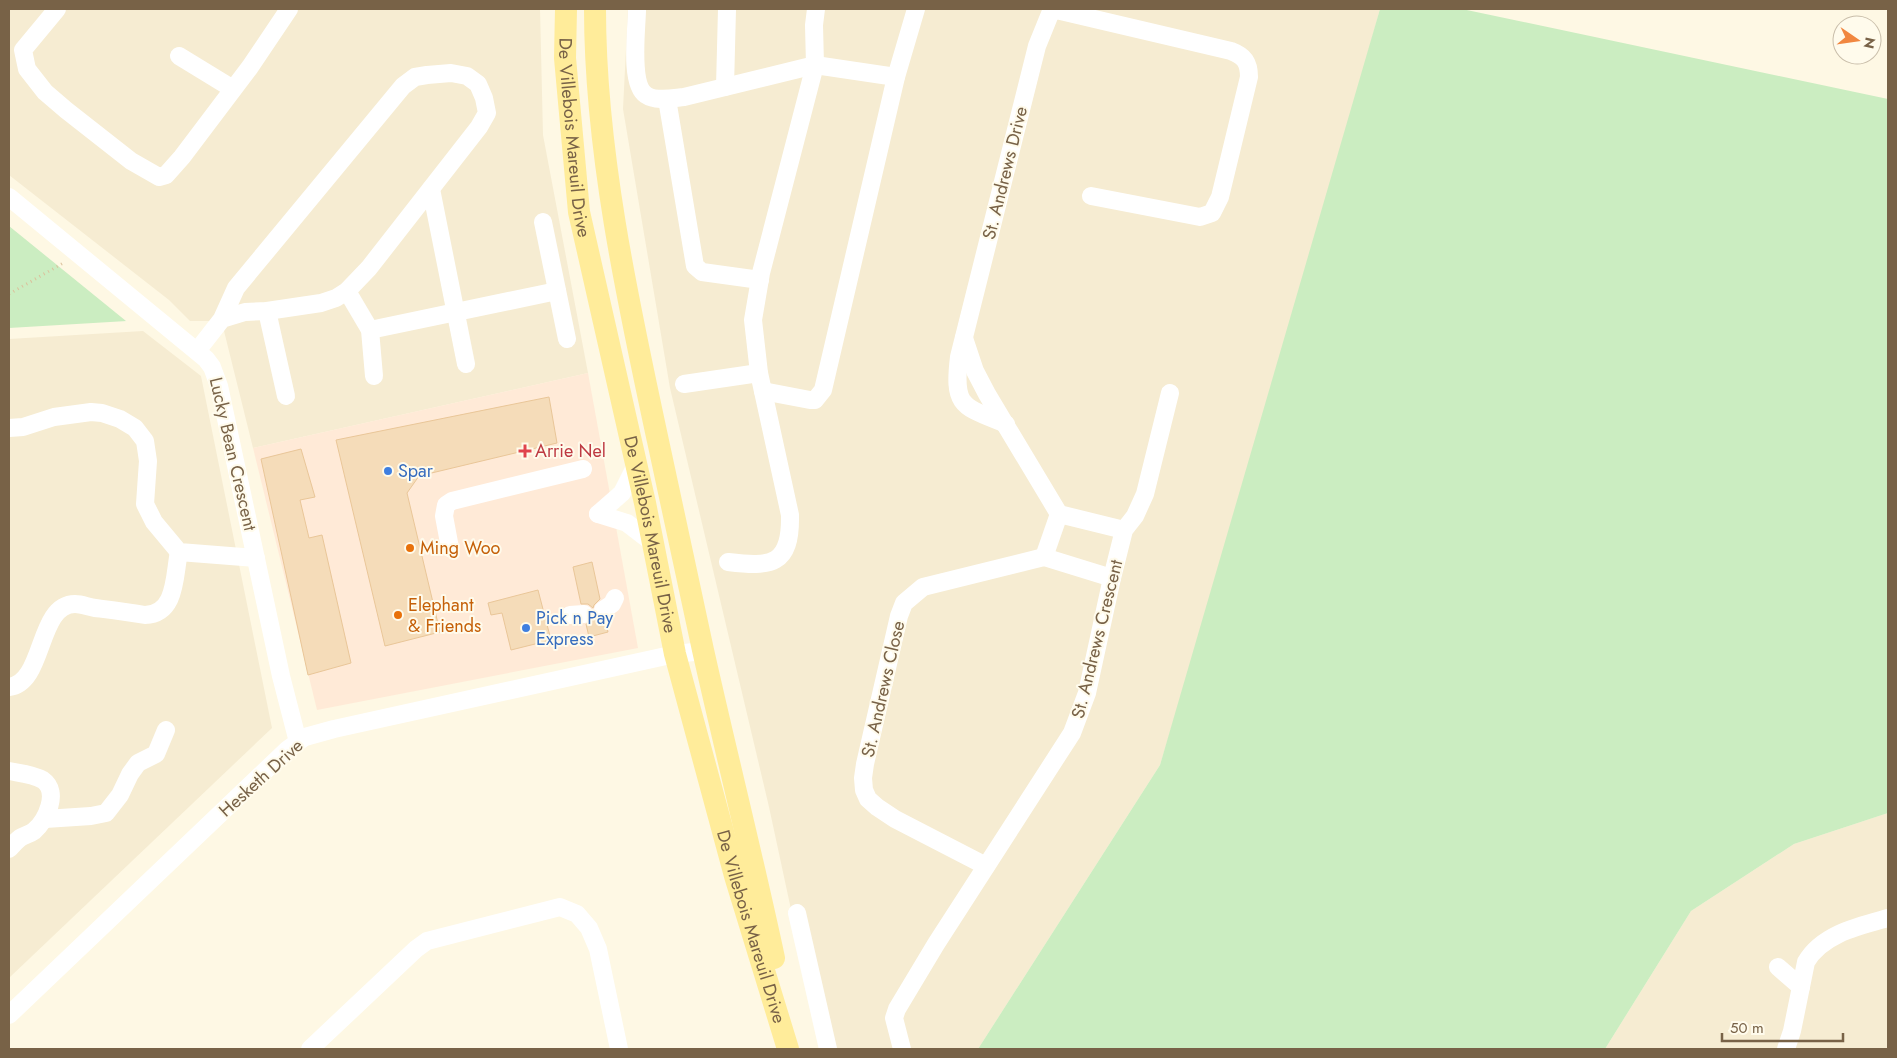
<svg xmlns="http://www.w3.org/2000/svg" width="1897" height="1058" font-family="Jost,sans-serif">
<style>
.residential{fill:#f6ecd2}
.commercial{fill:#ffead7}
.green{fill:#cbedc1}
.building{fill:#f5dcb9;stroke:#e9c698}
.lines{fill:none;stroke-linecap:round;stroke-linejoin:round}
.path{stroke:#dbc09c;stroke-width:3;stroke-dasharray:1 4;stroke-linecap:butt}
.minor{stroke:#fff;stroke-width:18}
.major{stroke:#ffec9a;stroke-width:22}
.health-dot{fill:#e0444e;stroke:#fffbec;stroke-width:2}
.shop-dot{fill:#3f7fe0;stroke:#fffbec;stroke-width:2}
.food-dot{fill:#e8710a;stroke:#fffbec;stroke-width:2}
.labels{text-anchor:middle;stroke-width:4;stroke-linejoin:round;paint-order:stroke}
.street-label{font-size:18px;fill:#786247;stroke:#fffbec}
.health-label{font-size:18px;fill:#be3a42;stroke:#fffbec;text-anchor:start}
.shop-label{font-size:18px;fill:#366cbe;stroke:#fffbec;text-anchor:start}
.food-label{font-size:18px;fill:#c56008;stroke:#fffbec;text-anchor:start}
</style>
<rect width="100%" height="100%" fill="#fef8e4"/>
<g class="residential">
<path d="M9,9H540L543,135L588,373L253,448L224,331L211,321H190L169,300L9,175Z"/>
<path d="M628,9H1380L1282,364L1160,765L978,1049H821L769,807L670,388L623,109Z"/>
<path d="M143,331L201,376L272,728L9,978V339Z"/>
<path d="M1888,813V1049H1605L1691,911L1794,844Z"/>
</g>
<path class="commercial" d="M588,373L638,648L317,710L253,448Z"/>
<g class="green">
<path d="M1380,9H1462L1888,99V813L1794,844L1691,911L1605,1049H978L1160,765Z"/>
<path d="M9,226L126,321H127L9,328Z"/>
</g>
<g class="building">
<path d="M549,397L557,443L419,476L407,493L440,632L385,646L336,440Z"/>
<path d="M301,449L315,497L300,500L309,538L322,535L351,663L308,675L261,459Z"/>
<path d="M592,562L600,599L594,605L593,608L588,604H581L573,567Z"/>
<path d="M538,590L551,640L511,650L502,613L491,615L488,603Z"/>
<path d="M594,616L599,620H605L608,632L589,637L586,624L590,622Z"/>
</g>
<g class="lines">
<path class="path" d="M9,294L65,262"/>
<g class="minor">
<path d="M57,9L23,50L27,69L45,92L66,110L131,161L159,177L166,175L182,157L250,67L289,9"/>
<path d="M637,9C637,28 629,84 646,95C656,102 673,98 684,97L815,65L896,77"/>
<path d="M179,56L233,89"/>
<path d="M725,87L727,9"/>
<path d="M667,99L695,266L702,272L760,280"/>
<path d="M431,189L466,364"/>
<path d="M9,197L206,359L212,367L219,386L281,676L298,742"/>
<path d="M543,222L567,339"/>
<path d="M347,291L370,330L374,376"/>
<path d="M267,311L286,396"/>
<path d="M370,330L557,291"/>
<path d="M964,338L975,371L987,394L1059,514L1124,530"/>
<path d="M197,351L222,319L236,288L403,86L415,77L427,75L451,73L467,76L478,84L484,98L487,113L479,127L369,268L347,291L336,298L321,303L267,311L245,312L222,319"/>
<path d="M684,384L759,373"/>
<path d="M763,391L810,400H815L823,390L896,77L916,9"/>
<path d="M1006,424C962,406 953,407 959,357L1037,46L1052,9L1231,51C1244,56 1249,62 1249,77L1220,197L1212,213L1200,217L1091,196"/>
<path d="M9,428L23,427L54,417L91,412L102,413L120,419L135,428L145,441L148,461L145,504L154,522L179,552L256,558"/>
<path d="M598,514L622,493L636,465"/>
<path d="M598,514L627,523L653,543"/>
<path d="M450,548L444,516L446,505L452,501L583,469"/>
<path d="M1044,557L1059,514"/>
<path d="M728,562C771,567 791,566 790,515L759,373L753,320L761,273L815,65L814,25L816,9"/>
<path d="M603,610L612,604L615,598"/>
<path d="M570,615L584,614"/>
<path d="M9,687C45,683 37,604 75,604C82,604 88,607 95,608C111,610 128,612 145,615C177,614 174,575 179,552"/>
<path d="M9,771C19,773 33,774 43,780C60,792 46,821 34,831C30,834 25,835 20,838C16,841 13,845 9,849"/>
<path d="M45,819L91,816L106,813L120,795L130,774L138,763L156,754L166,730"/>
<path d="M986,866L895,819L877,807L868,799L864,790L863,778L865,764L899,616L904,603L923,587L1044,557L1112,578"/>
<path d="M797,913L828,1049"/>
<path d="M1778,967L1801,987"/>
<path d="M9,1015L288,749L305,737L334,729L675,654L703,651"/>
<path d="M310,1049L416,949L427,941L560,907L577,914L589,928L598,949L619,1049"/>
<path d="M902,1049L894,1018L897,1009L936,944L1072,733L1087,693L1112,578L1124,530L1135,516L1145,494L1170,393"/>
<path d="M1786,1049L1792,1031L1806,962C1822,934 1859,926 1888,918"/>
</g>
<g class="major">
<path id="s1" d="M566,9L565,58L579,212L645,503L675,654L735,876L788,1049"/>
<path d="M595,9C595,151 628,302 658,441C673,511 688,581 703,650C726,753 752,855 774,958"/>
</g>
</g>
<path class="health-dot" d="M522.5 443.5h5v5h5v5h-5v5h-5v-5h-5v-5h5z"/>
<g class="shop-dot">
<circle cx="388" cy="471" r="5"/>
<circle cx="526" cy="628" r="5"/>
</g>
<g class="food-dot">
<circle cx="410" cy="548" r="5"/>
<circle cx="398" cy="615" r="5"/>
</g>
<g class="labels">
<g class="street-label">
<text dy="6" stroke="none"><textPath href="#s1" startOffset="129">De Villebois Mareuil Drive</textPath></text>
<text transform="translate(1005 173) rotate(-76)" y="6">St. Andrews Drive</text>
<text transform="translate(233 454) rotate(77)" y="6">Lucky Bean Crescent</text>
<text dy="6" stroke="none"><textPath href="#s1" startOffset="534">De Villebois Mareuil Drive</textPath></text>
<text transform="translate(1097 639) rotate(-76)" y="6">St. Andrews Crescent</text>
<text transform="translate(883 689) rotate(-77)" y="6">St. Andrews Close</text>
<text transform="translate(261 778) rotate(-42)" y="6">Hesketh Drive</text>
<text dy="6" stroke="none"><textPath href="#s1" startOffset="939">De Villebois Mareuil Drive</textPath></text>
</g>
<g class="health-label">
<text x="535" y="457">Arrie Nel</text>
</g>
<g class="shop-label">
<text x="398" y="477">Spar</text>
<text x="536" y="624">Pick n Pay<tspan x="536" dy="21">Express</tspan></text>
</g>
<g class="food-label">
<text x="420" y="554">Ming Woo</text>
<text x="408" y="611">Elephant<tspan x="408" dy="21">&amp; Friends</tspan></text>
</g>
</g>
<rect width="1897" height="1058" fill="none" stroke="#786247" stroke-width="20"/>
<g transform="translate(1857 40) rotate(103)"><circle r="24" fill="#fffbec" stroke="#c9beaa"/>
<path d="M0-4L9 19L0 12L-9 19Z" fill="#f18740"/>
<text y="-8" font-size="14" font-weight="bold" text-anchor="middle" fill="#786247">N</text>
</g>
<path d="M1722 1033v8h121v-8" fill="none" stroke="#786247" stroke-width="2.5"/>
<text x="1730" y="1033" font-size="15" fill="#786247" stroke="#fffbec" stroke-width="4" paint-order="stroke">50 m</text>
</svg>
